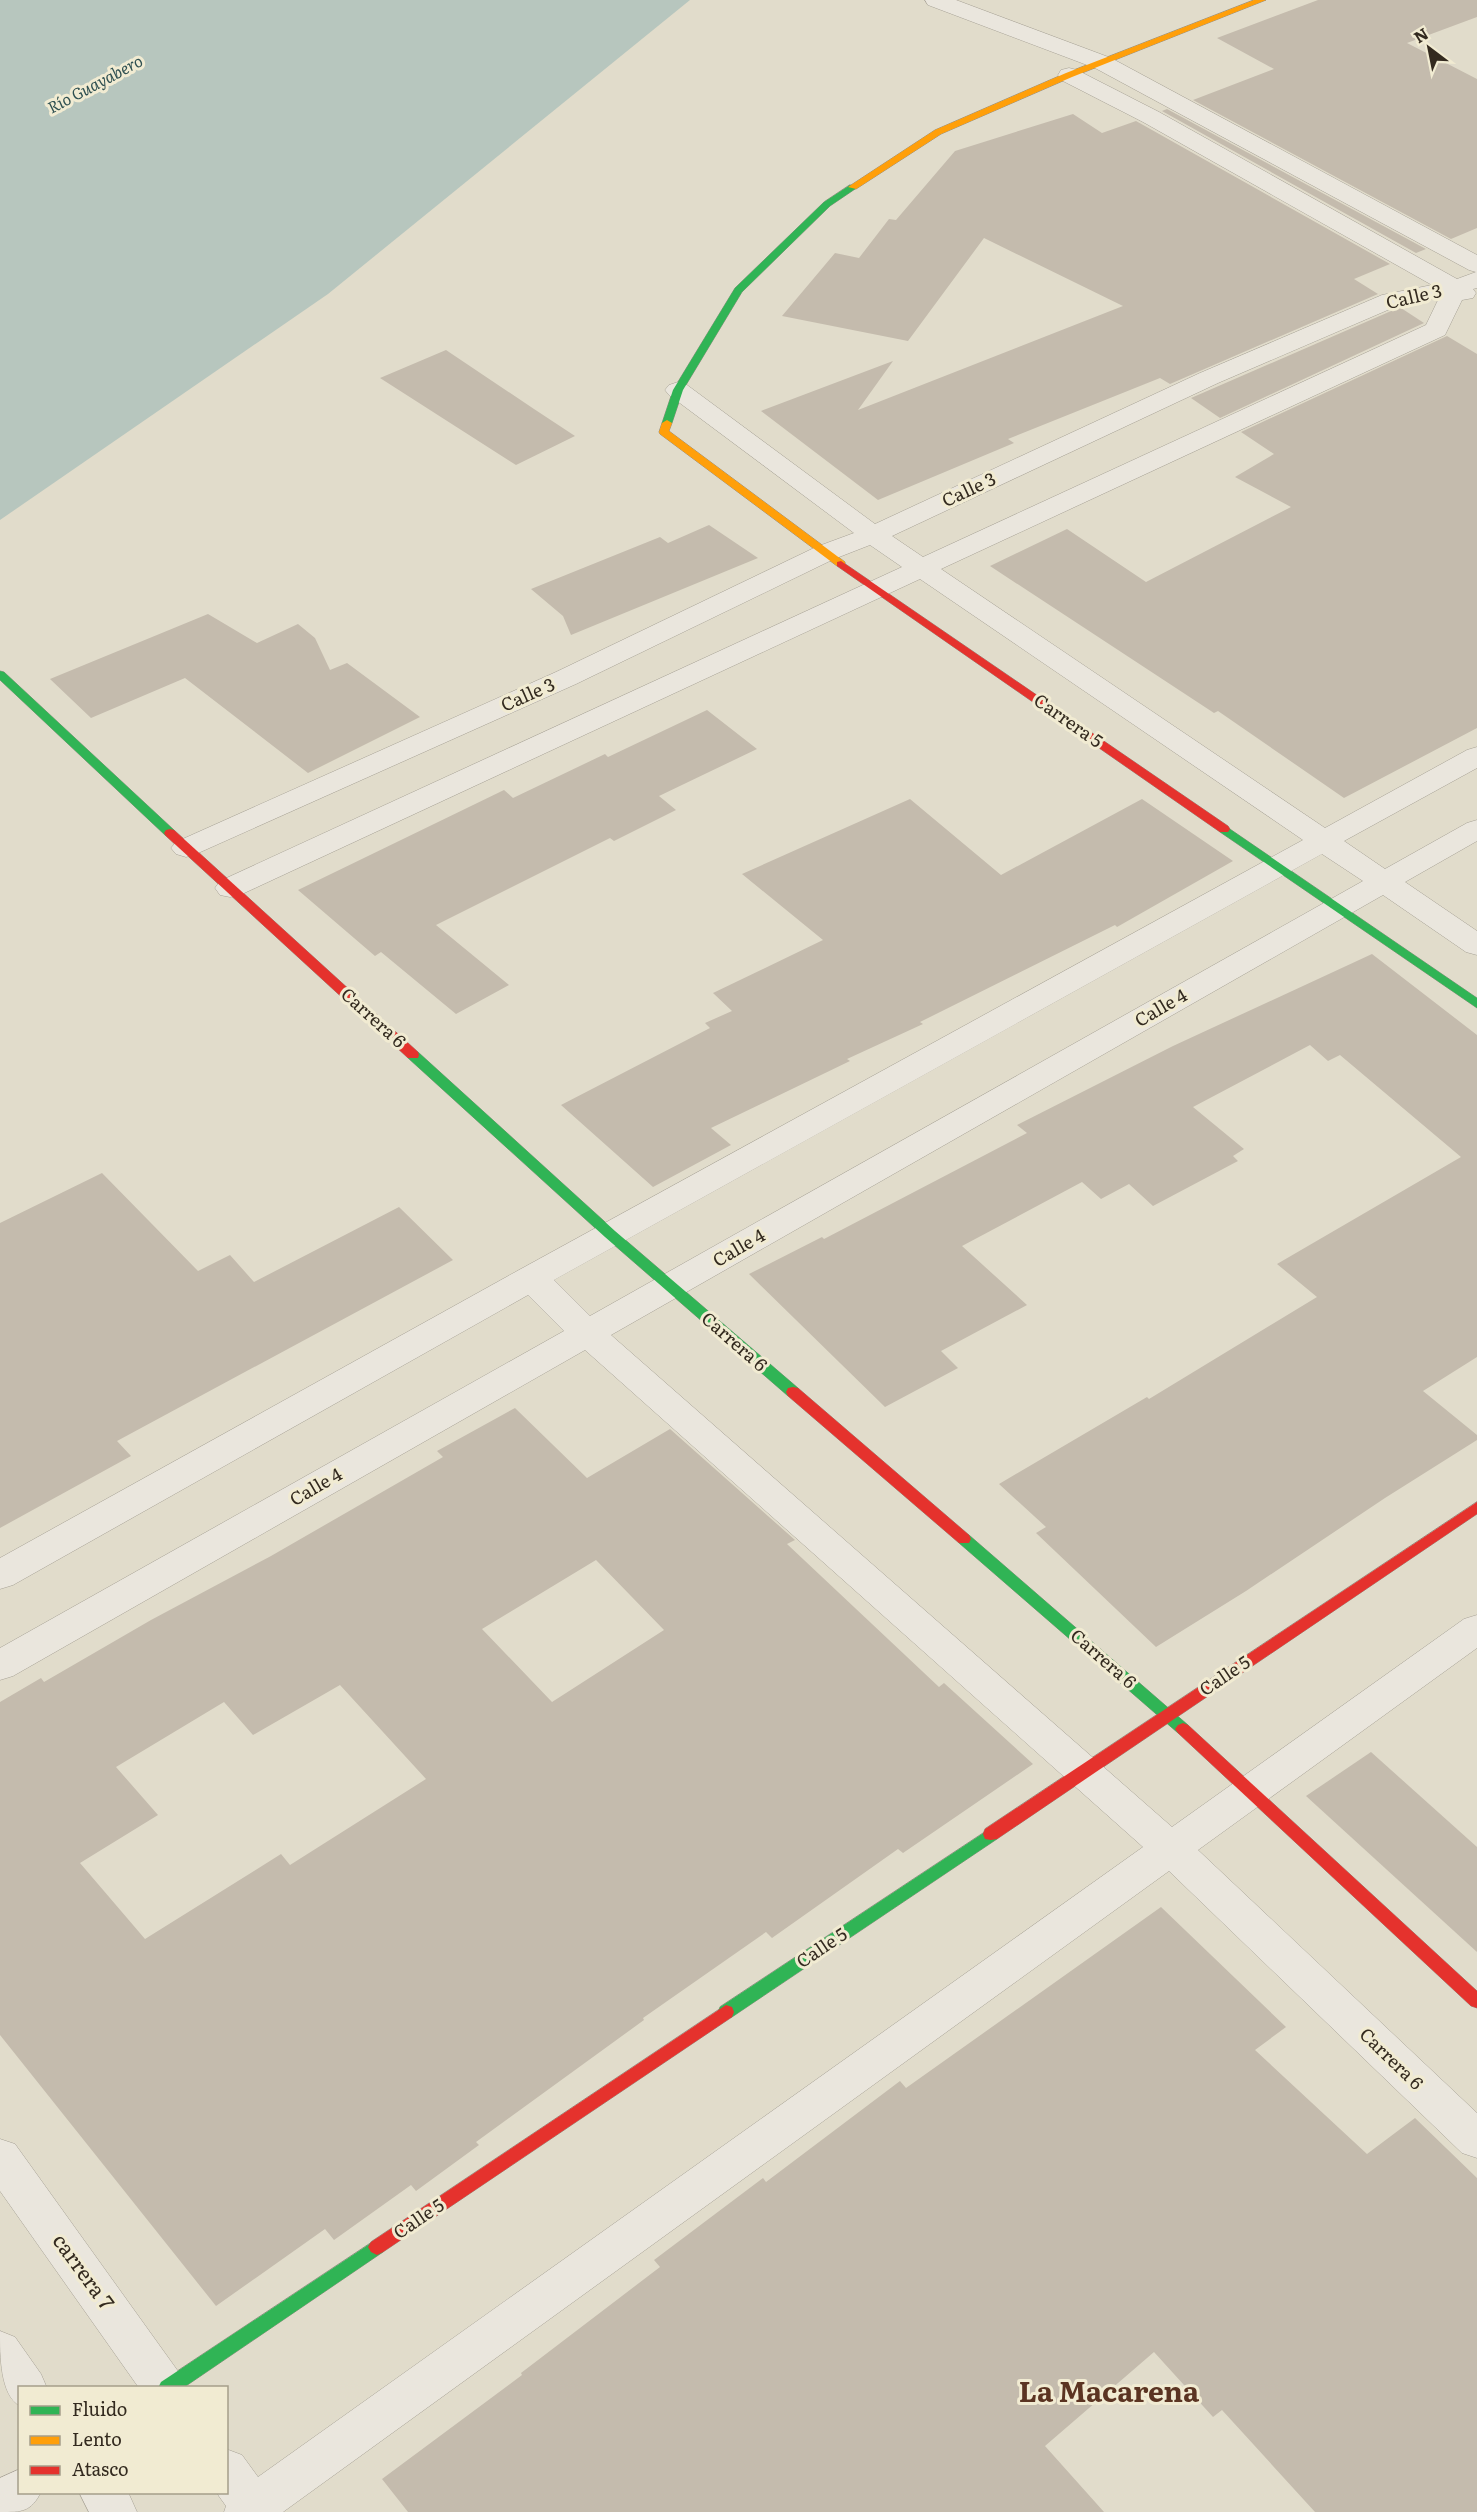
<svg xmlns="http://www.w3.org/2000/svg" width="1477" height="2512" font-family="Literata,serif">
<style>
.water{fill:#b7c6be}
.building{fill:#c4bbad;fill-rule:evenodd}
.lines{fill:none;stroke-linecap:round;stroke-linejoin:round}
.street-casing{stroke:#a6a195;stroke-width:1}
.fast-casing{stroke:#959085;stroke-width:1}
.slow-casing{stroke:#959085;stroke-width:1}
.jam-casing{stroke:#959085;stroke-width:1}
.street{fill:#eae6dd;fill-rule:evenodd}
.fast{fill:#30b455;fill-rule:evenodd}
.slow{fill:#ff9f0a;fill-rule:evenodd}
.jam{fill:#e5322d;fill-rule:evenodd}
.labels{text-anchor:middle;stroke-width:6;stroke-linejoin:round;paint-order:stroke}
.far-water-label{font-size:16px;font-style:italic;fill:#2f5051;stroke:#f1ebd2}
.street-label{font-size:18px;fill:#332a1f;stroke:#f1ebd2}
.near-street-label{font-size:21px;fill:#332a1f;stroke:#f1ebd2}
.near-district-label{font-size:28px;font-weight:bold;fill:#5b3422;stroke:#f1ebd2}
</style>
<rect width="100%" height="100%" fill="#e1dccb"/>
<path class="water" d="M0,0H690L328,294L0,520Z"/>
<g class="building">
<path d="M1318,0H1477V17L1407,43L1477,79V228L1451,239L1193,100L1274,69L1217,38Z"/>
<path d="M1167,109L1426,249L1416,253L1162,111Z"/>
<path d="M1073,114L1102,133L1136,121L1390,264L1354,279L1378,294L1170,384L1160,378L1008,439L1014,443L878,500L761,411L893,361L858,410L1123,306L984,238L908,341L782,316L835,253L859,258L889,219L896,220L955,151Z"/>
<path d="M1398,308H1401L1424,323L1220,418L1191,398Z"/>
<path d="M1447,336L1477,354V728L1344,798L1218,711L1214,713L990,566L1067,529L1146,582L1291,507L1235,477L1274,454L1241,432Z"/>
<path d="M446,350L534,409L575,436L516,465L380,378Z"/>
<path d="M709,525L758,558L571,635L563,616L531,589L660,537L668,543Z"/>
<path d="M208,614L257,643L298,624L315,638L330,670L347,663L420,717L308,773L185,678L91,718L50,679Z"/>
<path d="M707,710L757,749L659,796L676,810L614,841L610,838L436,925L509,985L456,1014L381,952L375,956L298,890L504,790L513,798L605,754L608,757Z"/>
<path d="M910,799L1001,875L1142,799L1233,861L1117,927L1115,925L920,1022L923,1024L847,1059L850,1061L711,1128L731,1145L653,1187L561,1105L710,1028L705,1023L732,1011L713,993L823,940L742,874Z"/>
<path d="M1372,954L1477,1035V1357L1423,1391L1477,1435V1440L1385,1498L1246,1591L1156,1647L1036,1533L1046,1527L999,1484L1147,1397L1149,1399L1317,1297L1277,1264L1461,1157L1340,1055L1328,1061L1310,1045L1193,1107L1244,1149L1233,1156L1238,1161L1153,1206L1129,1184L1101,1199L1082,1182L962,1246L1027,1305L941,1351L958,1368L885,1407L749,1274L822,1237L824,1239L1027,1133L1017,1125L1173,1046Z"/>
<path d="M102,1173L198,1271L230,1255L254,1282L399,1207L453,1260L117,1441L131,1456L0,1528V1223Z"/>
<path d="M515,1408L587,1478L670,1429L795,1540L787,1544L939,1687L944,1683L1033,1764L903,1853L898,1849L772,1938L766,1932L643,2018L644,2020L476,2142L479,2145L416,2191L411,2185L334,2240L325,2229L216,2306L0,2035V1702L41,1678L44,1682L151,1620L271,1556L443,1457L437,1451ZM596,1560L664,1630L552,1702L482,1629ZM340,1685L426,1779L290,1865L281,1854L145,1939L80,1863L158,1815L116,1767L224,1702L253,1735Z"/>
<path d="M1371,1752L1477,1847V1952L1306,1796Z"/>
<path d="M1161,1907L1286,2027L1255,2050L1367,2154L1415,2118L1477,2178V2512H1315L1222,2410L1213,2417L1154,2352L1045,2446L1104,2512H408L382,2479L522,2375L521,2373L660,2267L654,2260L763,2178L766,2182L900,2081L906,2088Z"/>
</g>
<g class="lines">
<defs>
<g id="street">
<path d="M925,0H956L1111,58L1477,255V288L1473,289L1476,293L1473,298L1462,300L1445,335L941,569L1325,828L1467,750L1477,747V768L1344,841L1385,869L1467,823L1477,820V841L1405,882L1477,931V955L1466,952L1383,895L611,1335L1172,1827L1464,1619L1477,1615V1648L1198,1850L1477,2113V2158L1462,2153L1169,1871L283,2512H224L226,2506L216,2492H226V2449L242,2455L258,2477L1143,1847L585,1350L13,1676L0,1680V1648L564,1331L528,1295L13,1585L0,1589V1558L519,1270L1303,840L920,579L240,895L230,897L220,895L215,888L220,881L902,567L870,545L834,559L576,684L196,854L186,857L176,854L171,848L176,842L556,672L816,547L854,533L669,395L665,390L669,385L678,382L687,385L875,524L1200,373L1382,295L1432,285L1143,122L1061,80L1058,75L1061,70L1069,68L1077,70L1159,112L1457,279L1476,272L1469,270L1095,68L928,5ZM1439,298L1426,325L923,557L892,536L1218,383L1397,306ZM1322,854L1363,881L590,1316L554,1280Z"/>
<path d="M0,2139L15,2144L180,2374L186,2388H139L0,2191Z"/>
<path d="M0,2331L15,2337L41,2374L47,2388H20V2406C0,2395 0,2356 0,2331Z"/>
<path d="M20,2469V2492H41C31,2512 22,2512 0,2512V2478Z"/>
<path d="M79,2492H128L137,2512H89Z"/>
</g>
<g id="fast">
<path d="M850,185L858,187L830,206L742,292L683,390L672,423L667,426L663,425L662,423L673,390L735,288L824,202Z"/>
<path d="M0,671L4,672L174,830L176,833L174,836H166L0,680Z"/>
<path d="M1224,825L1477,998V1008L1220,832L1218,829Z"/>
<path d="M413,1051L418,1052L615,1231L798,1388L800,1392L798,1396H788L605,1237L408,1058L407,1055Z"/>
<path d="M964,1533L969,1535L1188,1725L1191,1729L1188,1733L1183,1735L1178,1733L959,1543L957,1539L959,1535Z"/>
<path d="M991,1828L997,1829L999,1834L997,1839L732,2017L726,2019L720,2017L718,2012L720,2007Z"/>
<path d="M377,2239L383,2242L386,2247L383,2252L183,2388H158L161,2382Z"/>
</g>
<g id="slow">
<path d="M1254,0H1266L1072,77L941,134L856,189L848,187L935,130L1066,73Z"/>
<path d="M667,420L672,423L669,431L845,562V566H837L660,434L659,432L662,423Z"/>
</g>
<g id="jam">
<path d="M841,561L1228,826L1230,829L1228,832H1220L837,566V562Z"/>
<path d="M170,829L174,830L418,1052L419,1055L418,1058H408L166,836L164,833L166,830Z"/>
<path d="M793,1387L798,1388L969,1535L971,1539L969,1543H959L788,1396L786,1392L788,1388Z"/>
<path d="M1477,1502V1514L997,1839L991,1840L985,1839L983,1834L985,1829Z"/>
<path d="M1183,1723L1188,1725L1477,1991V2008L1471,2006L1178,1733L1175,1729L1178,1725Z"/>
<path d="M726,2005L732,2007L734,2012L732,2017L383,2252L377,2255L371,2252L368,2247L371,2242Z"/>
</g>
</defs>
<use href="#street" class="street-casing"/>
<use href="#fast" class="fast-casing"/>
<use href="#slow" class="slow-casing"/>
<use href="#jam" class="jam-casing"/>
<use href="#street" class="street"/>
<use href="#fast" class="fast"/>
<use href="#slow" class="slow"/>
<use href="#jam" class="jam"/>
</g>
<g class="labels">
<g class="far-water-label">
<text transform="translate(95 84) rotate(-28)" y="6">Río Guayabero</text>
</g>
<g class="street-label">
<text transform="translate(1414 297) rotate(-13)" y="6">Calle 3</text>
<text transform="translate(969 490) rotate(-25)" y="6">Calle 3</text>
<text transform="translate(528 695) rotate(-24)" y="6">Calle 3</text>
<text transform="translate(1068 721) rotate(35)" y="6">Carrera 5</text>
<text transform="translate(1161 1008) rotate(-30)" y="6">Calle 4</text>
<text transform="translate(373 1018) rotate(42)" y="6">Carrera 6</text>
<text transform="translate(739 1248) rotate(-30)" y="6">Calle 4</text>
<text transform="translate(734 1342) rotate(41)" y="6">Carrera 6</text>
<text transform="translate(316 1487) rotate(-30)" y="6">Calle 4</text>
<text transform="translate(1103 1659) rotate(41)" y="6">Carrera 6</text>
<text transform="translate(1225 1676) rotate(-34)" y="6">Calle 5</text>
<text transform="translate(822 1948) rotate(-34)" y="6">Calle 5</text>
<text transform="translate(1391 2059) rotate(44)" y="6">Carrera 6</text>
<text transform="translate(419 2219) rotate(-34)" y="6">Calle 5</text>
</g>
<g class="near-street-label">
<text transform="translate(83 2272) rotate(54)" y="7">carrera 7</text>
</g>
<g class="near-district-label">
<text x="1109" y="2402">La Macarena</text>
</g>
</g>
<rect x="18" y="2386" width="210" height="108" fill="#f1ebd2" stroke="#a59e8a" stroke-width="1.5"/>
<rect x="30" y="2406" width="30" height="9" fill="#30b455" stroke="#a59e8a" stroke-width="1.5"/>
<text x="72" y="2416" font-size="18" fill="#332a1f">Fluido</text>
<rect x="30" y="2436" width="30" height="9" fill="#ff9f0a" stroke="#a59e8a" stroke-width="1.5"/>
<text x="72" y="2446" font-size="18" fill="#332a1f">Lento</text>
<rect x="30" y="2466" width="30" height="9" fill="#e5322d" stroke="#a59e8a" stroke-width="1.5"/>
<text x="72" y="2476" font-size="18" fill="#332a1f">Atasco</text>
<g transform="translate(1429 48) rotate(328)" stroke="#f1ebd2" stroke-width="4.5" paint-order="stroke">
<path d="M0-4.5L10 22L0 15L-10 22Z" fill="#332a1f"/>
<text y="-9" font-size="16" font-weight="bold" text-anchor="middle" fill="#332a1f">N</text>
</g>
</svg>
